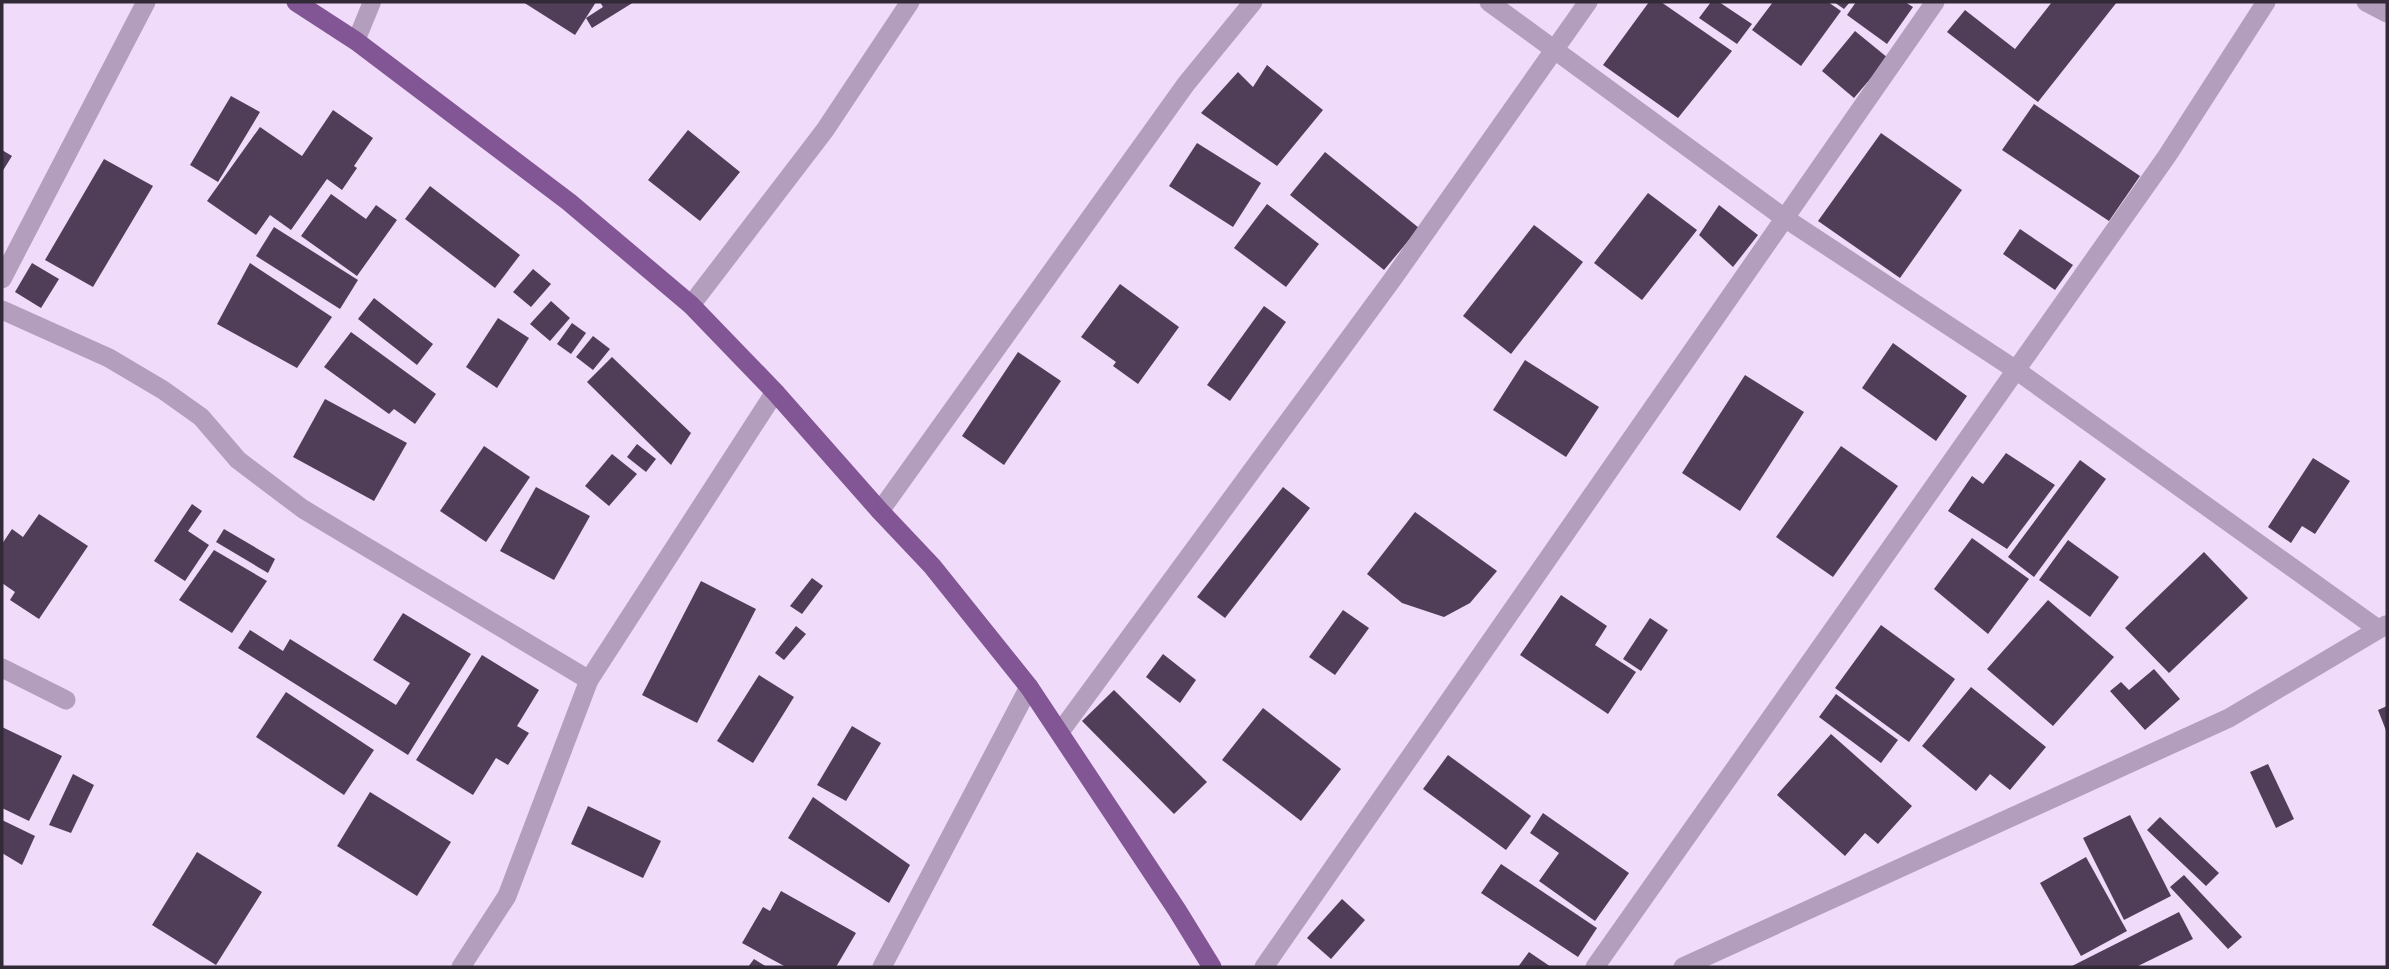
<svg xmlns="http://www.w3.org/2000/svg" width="2389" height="969" font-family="Mulish,sans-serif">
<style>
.building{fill:#503e58}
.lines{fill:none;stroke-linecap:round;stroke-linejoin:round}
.service{stroke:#b49ebe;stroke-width:18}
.minor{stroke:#b49ebe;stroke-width:19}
.trunk{stroke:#825694;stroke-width:19}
</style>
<rect width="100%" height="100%" fill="#f1dbfb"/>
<g class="building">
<path d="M523,2H596L575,35Z"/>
<path d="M600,2H634L592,28L586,18L603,7Z"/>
<path d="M1649,2H1661L1732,51L1678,118L1603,65Z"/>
<path d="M1711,2H1719L1752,24L1737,44L1699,18Z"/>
<path d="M1773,2H1828L1841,11L1801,66L1752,30Z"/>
<path d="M1834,2H1850L1844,9Z"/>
<path d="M1856,2H1905L1913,7L1887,44L1847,15Z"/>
<path d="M2052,2H2117L2038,102L1947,32L1965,10L2015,49Z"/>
<path d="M1855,31L1888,58L1854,98L1822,71Z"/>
<path d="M1267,65L1323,110L1277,166L1201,113L1238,72L1253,87Z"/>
<path d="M231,96L260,112L218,182L190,165Z"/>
<path d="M2034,104L2140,176L2109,221L2002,150Z"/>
<path d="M333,110L373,138L354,166L357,168L342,190L327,179L291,230L270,215L256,235L207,201L260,127L302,156Z"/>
<path d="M688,130L740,172L700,221L648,180Z"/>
<path d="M1881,133L1962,190L1900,278L1818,221Z"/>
<path d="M1197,143L1261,183L1233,227L1169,186Z"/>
<path d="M2,150L12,156L2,172Z"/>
<path d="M1325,152L1419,228L1384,270L1290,195Z"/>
<path d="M104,159L153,186L93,287L45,260Z"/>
<path d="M430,186L520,255L495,288L405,219Z"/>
<path d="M1648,193L1697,230L1642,300L1594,263Z"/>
<path d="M331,194L366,219L376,205L397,220L357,276L301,236Z"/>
<path d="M1267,204L1319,244L1286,287L1234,248Z"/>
<path d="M1719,205L1758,235L1733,267L1699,235Z"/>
<path d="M1534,225L1583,262L1511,354L1463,316Z"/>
<path d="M274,227L358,280L340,309L256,256Z"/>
<path d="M2020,229L2073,265L2055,290L2003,254Z"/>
<path d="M32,263L59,279L41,308L15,292Z"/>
<path d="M250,263L332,317L297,368L217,324Z"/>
<path d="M533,269L551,284L531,307L513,292Z"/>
<path d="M1120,284L1179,327L1138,384L1113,366L1116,362L1081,337Z"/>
<path d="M374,298L433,344L417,365L358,319Z"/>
<path d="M551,301L570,318L550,341L530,324Z"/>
<path d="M1264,306L1286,322L1230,401L1207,385Z"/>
<path d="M498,318L529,338L497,388L466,367Z"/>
<path d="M572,323L586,333L571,354L557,344Z"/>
<path d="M351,332L436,394L415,424L394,409L389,414L324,367Z"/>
<path d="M593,336L610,349L593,370L576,357Z"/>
<path d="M1893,343L1967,396L1936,441L1862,388Z"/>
<path d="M1018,352L1061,381L1004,465L962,436Z"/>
<path d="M612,357L691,433L671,465L587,382Z"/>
<path d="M1525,360L1599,407L1566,457L1493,410Z"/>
<path d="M1745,375L1804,412L1740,511L1682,473Z"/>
<path d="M325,399L407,443L374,501L293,457Z"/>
<path d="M637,444L656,459L646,472L627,457Z"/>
<path d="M484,446L530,477L486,542L440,511Z"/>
<path d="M1841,446L1898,486L1833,577L1776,537Z"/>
<path d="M2006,453L2055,485L2007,549L1948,511L1972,476L1983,484Z"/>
<path d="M612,454L637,474L609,506L585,486Z"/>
<path d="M2313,458L2350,481L2315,534L2302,526L2291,543L2268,527Z"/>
<path d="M2080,460L2106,479L2034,577L2008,557Z"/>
<path d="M536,487L590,516L554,580L500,551Z"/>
<path d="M1283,487L1310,508L1225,618L1197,597Z"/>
<path d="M192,504L202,511L188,531L209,545L185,581L154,561Z"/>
<path d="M1415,512L1497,571L1470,603L1444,617L1402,603L1367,574Z"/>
<path d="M39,514L88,546L39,619L10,600L15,592L2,583V544L12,529L23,537Z"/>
<path d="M224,529L275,559L268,573L216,542Z"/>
<path d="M1972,538L2029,579L1988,634L1934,589Z"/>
<path d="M2068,540L2119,577L2090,617L2039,580Z"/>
<path d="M214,550L267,581L232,633L179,600Z"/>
<path d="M2204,552L2248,598L2169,673L2125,628Z"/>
<path d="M812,578L823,586L802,614L790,606Z"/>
<path d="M701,581L756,609L697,723L642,695Z"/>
<path d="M1561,595L1607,626L1595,645L1636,672L1608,714L1520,655Z"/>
<path d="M2048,600L2114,657L2053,726L1987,669Z"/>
<path d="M1343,610L1369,628L1335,675L1309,657Z"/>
<path d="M403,613L471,654L408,755L238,648L250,630L283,651L290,639L396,705L410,683L373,660Z"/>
<path d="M1650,618L1668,630L1641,671L1623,659Z"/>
<path d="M1881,625L1955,679L1909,742L1835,688Z"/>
<path d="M796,626L806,634L784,660L775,653Z"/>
<path d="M1163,654L1196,680L1180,703L1146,677Z"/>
<path d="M482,655L539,690L517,726L529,733L508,765L496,758L473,795L416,760Z"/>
<path d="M2154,669L2180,699L2145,730L2110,691L2121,682L2129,690Z"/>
<path d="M759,675L794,697L753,763L717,741Z"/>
<path d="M1971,687L2046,747L2010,790L1990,774L1976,791L1922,746Z"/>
<path d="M1114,690L1207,782L1174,814L1082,721Z"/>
<path d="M286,692L374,750L344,795L256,737Z"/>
<path d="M1836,694L1898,740L1881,763L1819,717Z"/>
<path d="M2387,706V733L2378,710Z"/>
<path d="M1263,708L1341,769L1301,821L1222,760Z"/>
<path d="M852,726L881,743L846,801L817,785Z"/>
<path d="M2,727L62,756L29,821L2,808Z"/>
<path d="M1831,734L1912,806L1878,844L1865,833L1845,856L1777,795Z"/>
<path d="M1448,755L1531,816L1506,850L1423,789Z"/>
<path d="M2268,764L2294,819L2276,828L2250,772Z"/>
<path d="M73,774L94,785L71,833L49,825Z"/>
<path d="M370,792L451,842L417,896L337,846Z"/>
<path d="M813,797L910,865L889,903L788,838Z"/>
<path d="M588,806L661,841L643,878L571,844Z"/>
<path d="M1543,813L1629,873L1595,921L1539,881L1559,853L1530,833Z"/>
<path d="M2130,815L2171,896L2124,920L2083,838Z"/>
<path d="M2160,817L2219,873L2206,886L2147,830Z"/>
<path d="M2,820L35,836L22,865L2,853Z"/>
<path d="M197,852L262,892L216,965L152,925Z"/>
<path d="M2086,857L2127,931L2081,956L2040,883Z"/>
<path d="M1501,864L1597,928L1578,957L1481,893Z"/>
<path d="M2184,875L2242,937L2228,949L2170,887Z"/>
<path d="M781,891L856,933L836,967H786L742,943L763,907L770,911Z"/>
<path d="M1342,899L1365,920L1331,959L1307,938Z"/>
<path d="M2179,912L2193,939L2136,967H2070Z"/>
<path d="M1529,952L1551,967H1518Z"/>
<path d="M754,959L767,967H748Z"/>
</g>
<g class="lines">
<path class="service" d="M356,41L372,2"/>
<g class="minor">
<path d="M1489,2L1783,217L2016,370L2378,629"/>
<path d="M2366,2L2387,13"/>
<path d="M2,279L146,2"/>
<path d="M691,305L825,130L910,2"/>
<path d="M2,310L109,358L163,390L201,417L238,460L303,509L589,680"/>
<path d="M880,511L1186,84L1253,2"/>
<path d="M2,668L66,700"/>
<path d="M1060,732L1392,280L1588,2"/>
<path d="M461,967L507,896L589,680L775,392"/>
<path d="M882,967L1029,687"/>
<path d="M1264,967L1935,2"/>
<path d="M1595,967L2167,156L2266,2"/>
<path d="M1683,967L2229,718L2386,625"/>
</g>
<path class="trunk" d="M296,2L356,41L569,202L691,305L775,392L880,511L932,566L1029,687L1177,910L1212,967"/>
</g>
<rect width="2389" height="969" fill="none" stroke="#322a36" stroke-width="7"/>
</svg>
